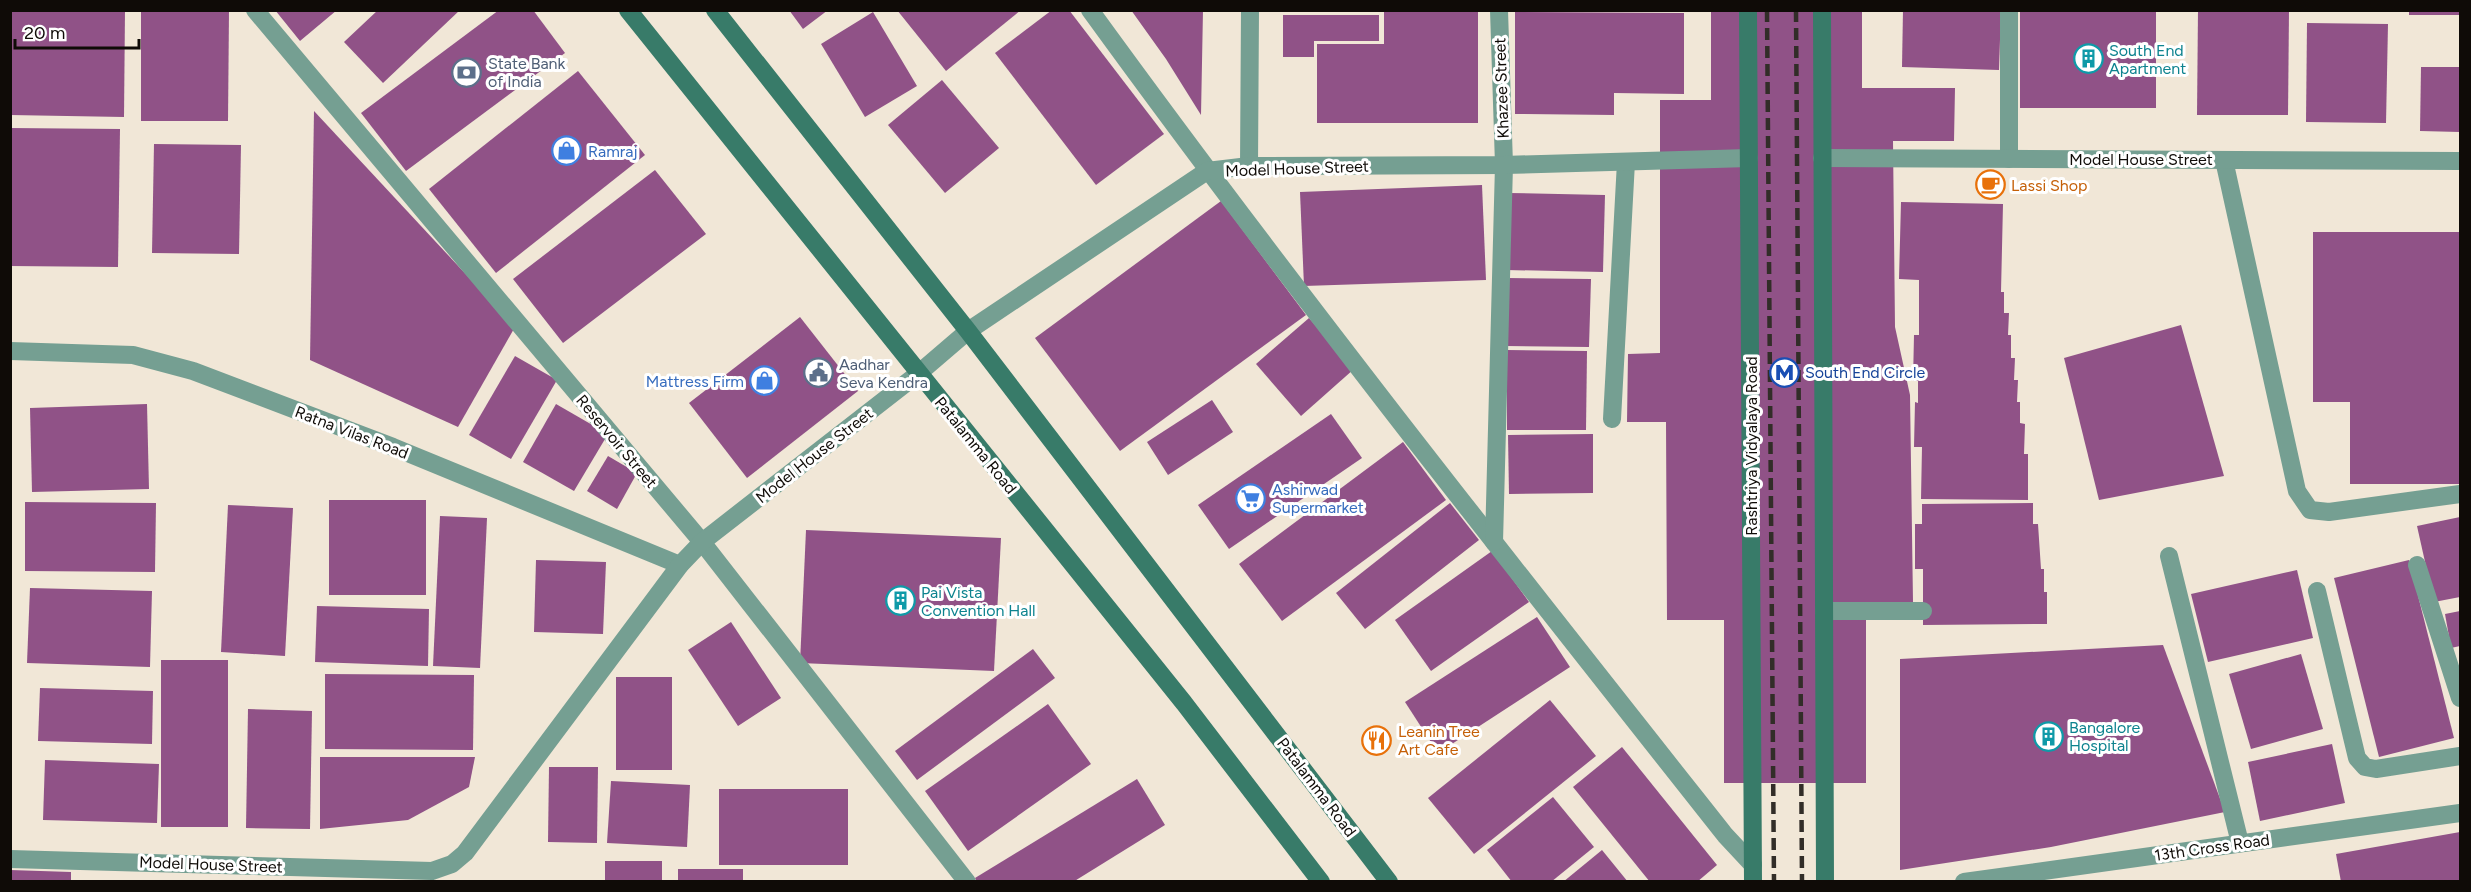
<svg xmlns="http://www.w3.org/2000/svg" width="2471" height="892" font-family="Figtree,sans-serif">
<style>
.building{fill:#905287}
.lines{fill:none;stroke-linecap:round;stroke-linejoin:round}
.lane{stroke:#759f92;stroke-width:18}
.street{stroke:#759f92;stroke-width:18}
.secondary{stroke:#387b69;stroke-width:18}
.rail{stroke:#322d28;stroke-width:4.5;stroke-dasharray:12 6;stroke-linecap:butt}
.labels{text-anchor:middle;stroke-width:6;stroke-linejoin:round;paint-order:stroke}
.culture-label{font-size:16px;fill:#0d838f;stroke:#fff;text-anchor:start}
.service-label{font-size:16px;fill:#4e5e75;stroke:#fff;text-anchor:start}
.street-label{font-size:16px;fill:#0f0b07;stroke:#fff}
.shop-label{font-size:16px;fill:#366cbe;stroke:#fff;text-anchor:start}
.food-label{font-size:16px;fill:#c56008;stroke:#fff;text-anchor:start}
.transit-label{font-size:16px;fill:#164399;stroke:#fff;text-anchor:start}
</style>
<rect width="100%" height="100%" fill="#f1e7d7"/>
<g class="building">
<path d="M10,10H125L124,117L10,115Z"/>
<path d="M141,10H229L228,121H141Z"/>
<path d="M275,10H337L300,41Z"/>
<path d="M378,10H460L383,83L344,42Z"/>
<path d="M499,10H533L565,53L406,171L361,113Z"/>
<path d="M789,10H828L803,29Z"/>
<path d="M897,10H1021L946,71Z"/>
<path d="M1052,10H1069L1164,134L1096,185L995,53Z"/>
<path d="M1131,10H1203L1201,115L1166,59Z"/>
<path d="M1711,10H1862V88H1955L1954,141H1893L1895,327L1910,395L1913,602H1866V783H1724V620H1667L1666,422H1627L1628,354L1660,353V100H1711Z"/>
<path d="M1903,10H2001L1999,70L1902,67Z"/>
<rect x="2020" y="10" width="136" height="98"/>
<path d="M2198,10H2289L2288,115H2197Z"/>
<rect x="2409" y="10" width="51" height="5"/>
<path d="M873,12L917,86L865,117L821,44Z"/>
<path d="M1384,12H1478V123H1317V44H1384Z"/>
<path d="M1515,12L1684,13V94L1614,93V115L1515,114Z"/>
<path d="M1283,15H1379V41H1314V57H1283Z"/>
<path d="M2307,23L2388,24L2386,123L2306,122Z"/>
<path d="M2421,67H2460V132L2420,131Z"/>
<path d="M578,71L645,155L496,273L429,189Z"/>
<path d="M942,80L999,148L945,193L888,125Z"/>
<path d="M314,111L515,327L458,427L310,360Z"/>
<path d="M10,128L120,129L118,267L10,266Z"/>
<path d="M154,144L241,145L239,254L152,253Z"/>
<path d="M655,170L706,234L563,343L513,279Z"/>
<path d="M1482,185L1486,280L1304,286L1300,192Z"/>
<path d="M1508,193L1605,195L1603,272L1506,270Z"/>
<path d="M1221,201L1306,315L1120,451L1035,338Z"/>
<path d="M1901,202L2003,204L2001,292H2004V313H2009L2008,335H2011V358H2015L2014,380H2018L2017,402H2020V423L2025,424L2024,454H2028V500L1921,499L1922,447H1914L1915,402L1918,403V381H1913L1914,335H1919V280L1899,279Z"/>
<path d="M2313,232H2460V484H2350V402H2313Z"/>
<path d="M1507,278L1591,279L1589,347L1506,346Z"/>
<path d="M800,317L858,391L747,478L689,403Z"/>
<path d="M1309,318L1354,369L1301,416L1256,364Z"/>
<path d="M2181,325L2224,476L2099,500L2064,358Z"/>
<path d="M1507,350L1587,351L1586,430H1507Z"/>
<path d="M515,356L557,380L511,459L469,435Z"/>
<path d="M1212,400L1233,432L1168,475L1147,442Z"/>
<path d="M147,404L149,489L32,492L30,408Z"/>
<path d="M556,404L608,434L574,491L523,462Z"/>
<path d="M1331,414L1362,458L1229,549L1198,505Z"/>
<path d="M1593,434V493L1509,494L1508,435Z"/>
<path d="M1403,442L1446,500L1282,621L1239,564Z"/>
<path d="M608,456L637,473L617,509L587,491Z"/>
<rect x="329" y="500" width="97" height="95"/>
<path d="M25,502L156,503L155,572L25,571Z"/>
<path d="M1450,503L1479,540L1365,629L1336,593Z"/>
<path d="M2033,503V524H2038L2041,569H2044V592H2047V624L1923,625V569H1915V524H1922V504Z"/>
<path d="M228,505L293,508L285,656L221,652Z"/>
<path d="M440,516L487,518L480,668L433,666Z"/>
<path d="M2460,517V597L2434,602L2417,526Z"/>
<path d="M806,530L1001,538L994,671L800,663Z"/>
<path d="M1492,551L1529,602L1431,671L1395,620Z"/>
<path d="M536,560L606,562L603,634L534,632Z"/>
<path d="M2409,560L2454,738L2379,757L2334,578Z"/>
<path d="M2297,570L2313,638L2208,662L2191,594Z"/>
<path d="M30,588L152,591L150,667L27,663Z"/>
<path d="M317,606L429,609L428,666L315,662Z"/>
<path d="M2460,611V646L2451,648L2445,614Z"/>
<path d="M1537,617L1570,667L1438,753L1405,702Z"/>
<path d="M731,622L781,698L738,726L688,650Z"/>
<path d="M2163,645L2225,812L2051,847L1900,870V659Z"/>
<path d="M1033,649L1055,678L917,780L895,751Z"/>
<path d="M2301,654L2323,729L2251,749L2229,674Z"/>
<rect x="161" y="660" width="67" height="167"/>
<path d="M325,674L474,675L473,750L325,749Z"/>
<rect x="616" y="677" width="56" height="93"/>
<path d="M40,688L153,691L152,744L38,741Z"/>
<path d="M1550,700L1596,756L1474,854L1428,798Z"/>
<path d="M1048,704L1091,764L968,851L925,791Z"/>
<path d="M248,709L312,711L310,829L246,828Z"/>
<path d="M2332,744L2345,803L2260,821L2248,762Z"/>
<path d="M1622,747L1717,865L1697,882H1650L1573,787Z"/>
<path d="M320,757H475L469,787L408,820L320,829Z"/>
<path d="M45,760L159,764L157,823L43,820Z"/>
<path d="M549,767H598L597,843L548,842Z"/>
<path d="M1137,779L1165,825L1073,882H977L975,878Z"/>
<path d="M611,781L690,785L687,847L607,843Z"/>
<rect x="719" y="789" width="129" height="76"/>
<path d="M1553,797L1594,847L1551,882H1512L1487,850Z"/>
<path d="M2460,832V882H2341L2336,854Z"/>
<path d="M1602,850L1628,882H1563Z"/>
<rect x="605" y="861" width="57" height="21"/>
<rect x="678" y="869" width="65" height="13"/>
<path d="M10,870L71,872V882H10Z"/>
</g>
<g class="lines">
<g class="lane">
<path d="M2009,10V159"/>
<path d="M2224,160L2297,491L2310,510L2329,512L2460,494"/>
<path d="M2169,556L2240,843"/>
<path d="M2417,565L2460,698"/>
<path d="M2317,591L2357,758L2365,767L2376,769L2460,756"/>
<path d="M1824,611H1923"/>
</g>
<g class="street">
<path d="M255,10L702,542L967,882"/>
<path d="M1090,10C1294,291 1510,563 1725,835L1753,865"/>
<path d="M1822,158L2460,161"/>
<path d="M1249,166L1250,10"/>
<path d="M10,351L133,355L193,371L393,447L680,565"/>
<path d="M1612,419L1626,162"/>
<path d="M1494,542L1504,165L1499,10"/>
<path d="M10,859L432,871L452,864L465,853L680,565L702,542L919,373L968,331L1207,171L1249,166L1504,165L1749,158"/>
<path d="M1964,882L2460,813"/>
</g>
<g class="secondary">
<path d="M628,10L1184,703L1321,882"/>
<path d="M715,10L968,331L1389,882"/>
<path d="M1748,10L1753,882"/>
<path d="M1822,10L1825,882"/>
</g>
<g class="rail">
<path d="M1767,10L1774,882"/>
<path d="M1796,10L1802,882"/>
</g>
</g>
<defs>
<symbol id="building-ring" viewBox="-11 -11 22 22"><circle r="9.5" fill="#fff" stroke="#0f9aa8" stroke-width="1.5"/><path d="M-4-6H4V6H1V3H-1V6H-4ZM-2.5-4.3h1.7v1.8h-1.7ZM.8-4.3h1.7v1.8H.8ZM-2.5-1h1.7V.8h-1.7ZM.8-1h1.7V.8H.8Z" fill="#0f9aa8"/></symbol>
<symbol id="bank-ring" viewBox="-11 -11 22 22"><circle r="9.5" fill="#fff" stroke="#5c6f8a" stroke-width="1.5"/><path d="M-6-4H6V4H-6ZM0-2.3a2.3 2.3 0 1 0 0 4.6a2.3 2.3 0 1 0 0-4.6Z" fill="#5c6f8a"/></symbol>
<symbol id="shop-ring" viewBox="-11 -11 22 22"><circle r="9.5" fill="#fff" stroke="#3f7fe0" stroke-width="1.5"/><path d="M-5-2.5h2.3a2.7 3.5 0 0 1 5.4 0H5L5.5 6h-11ZM-1.5-2.5h3a1.5 2.3 0 0 0-3 0Z" fill="#3f7fe0"/></symbol>
<symbol id="cafe-ring" viewBox="-11 -11 22 22"><circle r="9.5" fill="#fff" stroke="#e8710a" stroke-width="1.5"/><path d="M-5.5-4.5H6V0H3Q3 3.5 0 3.5H-2.5Q-5.5 3.5-5.5 0ZM3-3.2v2h1.7v-2ZM-6 4.5H4V6H-6Z" fill="#e8710a"/></symbol>
<symbol id="metro-ring" viewBox="-11 -11 22 22"><circle r="9.5" fill="#fff" stroke="#1a4fb4" stroke-width="1.5"/><path d="M-5.5 5V-5H-3L0 0L3-5H5.5V5H3V-.5L0 4L-3-.5V5Z" fill="#1a4fb4"/></symbol>
<symbol id="civic-ring" viewBox="-11 -11 22 22"><circle r="9.5" fill="#fff" stroke="#5c6f8a" stroke-width="1.5"/><path d="M-.6-6.5H3V-4.5H.6V-3L4-1V1h2V6H-6V1h2V-1L-.6-3ZM-1.2 2.5V6h2.4V2.5Z" fill="#5c6f8a"/></symbol>
<symbol id="supermarket-ring" viewBox="-11 -11 22 22"><circle r="9.5" fill="#fff" stroke="#3f7fe0" stroke-width="1.5"/><path d="M-6-5.5h2.5l.6 2H6L4.5 2H-2.5L-4.4-4H-6ZM-1.5 3.2a1.3 1.3 0 1 0 .1 0ZM3 3.2a1.3 1.3 0 1 0 .1 0Z" fill="#3f7fe0"/></symbol>
<symbol id="restaurant-ring" viewBox="-11 -11 22 22"><circle r="9.5" fill="#fff" stroke="#e8710a" stroke-width="1.5"/><path d="M-5-6h1v4h1v-4h1v4h1v-4h1v5L-1.5 .5V6h-2V.5L-5-1ZM5-6V6H3V1.5H1.5Q1.5-4 5-6Z" fill="#e8710a"/></symbol>
</defs>
<g fill-rule="evenodd">
<use href="#building-ring" x="2072" y="42" width="33" height="33"/>
<use href="#bank-ring" x="450" y="56" width="33" height="33"/>
<use href="#shop-ring" x="550" y="134" width="33" height="33"/>
<use href="#cafe-ring" x="1974" y="168" width="33" height="33"/>
<use href="#metro-ring" x="1768" y="356" width="33" height="33"/>
<use href="#civic-ring" x="802" y="356" width="33" height="33"/>
<use href="#shop-ring" x="748" y="364" width="33" height="33"/>
<use href="#supermarket-ring" x="1234" y="482" width="33" height="33"/>
<use href="#building-ring" x="884" y="584" width="33" height="33"/>
<use href="#building-ring" x="2032" y="720" width="33" height="33"/>
<use href="#restaurant-ring" x="1360" y="724" width="33" height="33"/>
</g>
<g class="labels">
<g class="culture-label">
<text x="2109" y="56">South End<tspan x="2109" dy="18">Apartment</tspan></text>
<text x="921" y="598">Pai Vista<tspan x="921" dy="18">Convention Hall</tspan></text>
<text x="2069" y="733">Bangalore<tspan x="2069" dy="18">Hospital</tspan></text>
</g>
<g class="service-label">
<text x="488" y="69">State Bank<tspan x="488" dy="18">of India</tspan></text>
<text x="839" y="370">Aadhar<tspan x="839" dy="18">Seva Kendra</tspan></text>
</g>
<g class="street-label">
<text transform="translate(1501 88) rotate(-92)" y="6">Khazee Street</text>
<text x="2141" y="165">Model House Street</text>
<text transform="translate(1297 168) rotate(-2)" y="6">Model House Street</text>
<text transform="translate(352 432) rotate(21)" y="6">Ratna Vilas Road</text>
<text transform="translate(617 441) rotate(50)" y="6">Reservoir Street</text>
<text transform="translate(976 445) rotate(51)" y="6">Patalamma Road</text>
<text transform="translate(1751 446) rotate(-90)" y="6">Rashtriya Vidyalaya Road</text>
<text transform="translate(814 455) rotate(-38)" y="6">Model House Street</text>
<text transform="translate(1317 787) rotate(53)" y="6">Patalamma Road</text>
<text transform="translate(2212 847) rotate(-8)" y="6">13th Cross Road</text>
<text transform="translate(211 864) rotate(2)" y="6">Model House Street</text>
</g>
<g class="shop-label">
<text x="588" y="157">Ramraj</text>
<text x="744" y="387" text-anchor="end">Mattress Firm</text>
<text x="1272" y="495">Ashirwad<tspan x="1272" dy="18">Supermarket</tspan></text>
</g>
<g class="food-label">
<text x="2011" y="191">Lassi Shop</text>
<text x="1398" y="737">Leanin Tree<tspan x="1398" dy="18">Art Cafe</tspan></text>
</g>
<g class="transit-label">
<text x="1805" y="378">South End Circle</text>
</g>
</g>
<rect width="2471" height="892" fill="none" stroke="#0f0b07" stroke-width="24"/>
<path d="M15 39v9h124v-9" fill="none" stroke="#0f0b07" stroke-width="3"/>
<text x="24" y="39" font-size="18" fill="#0f0b07" stroke="#ffffff" stroke-width="4.5" paint-order="stroke">20 m</text>
</svg>
